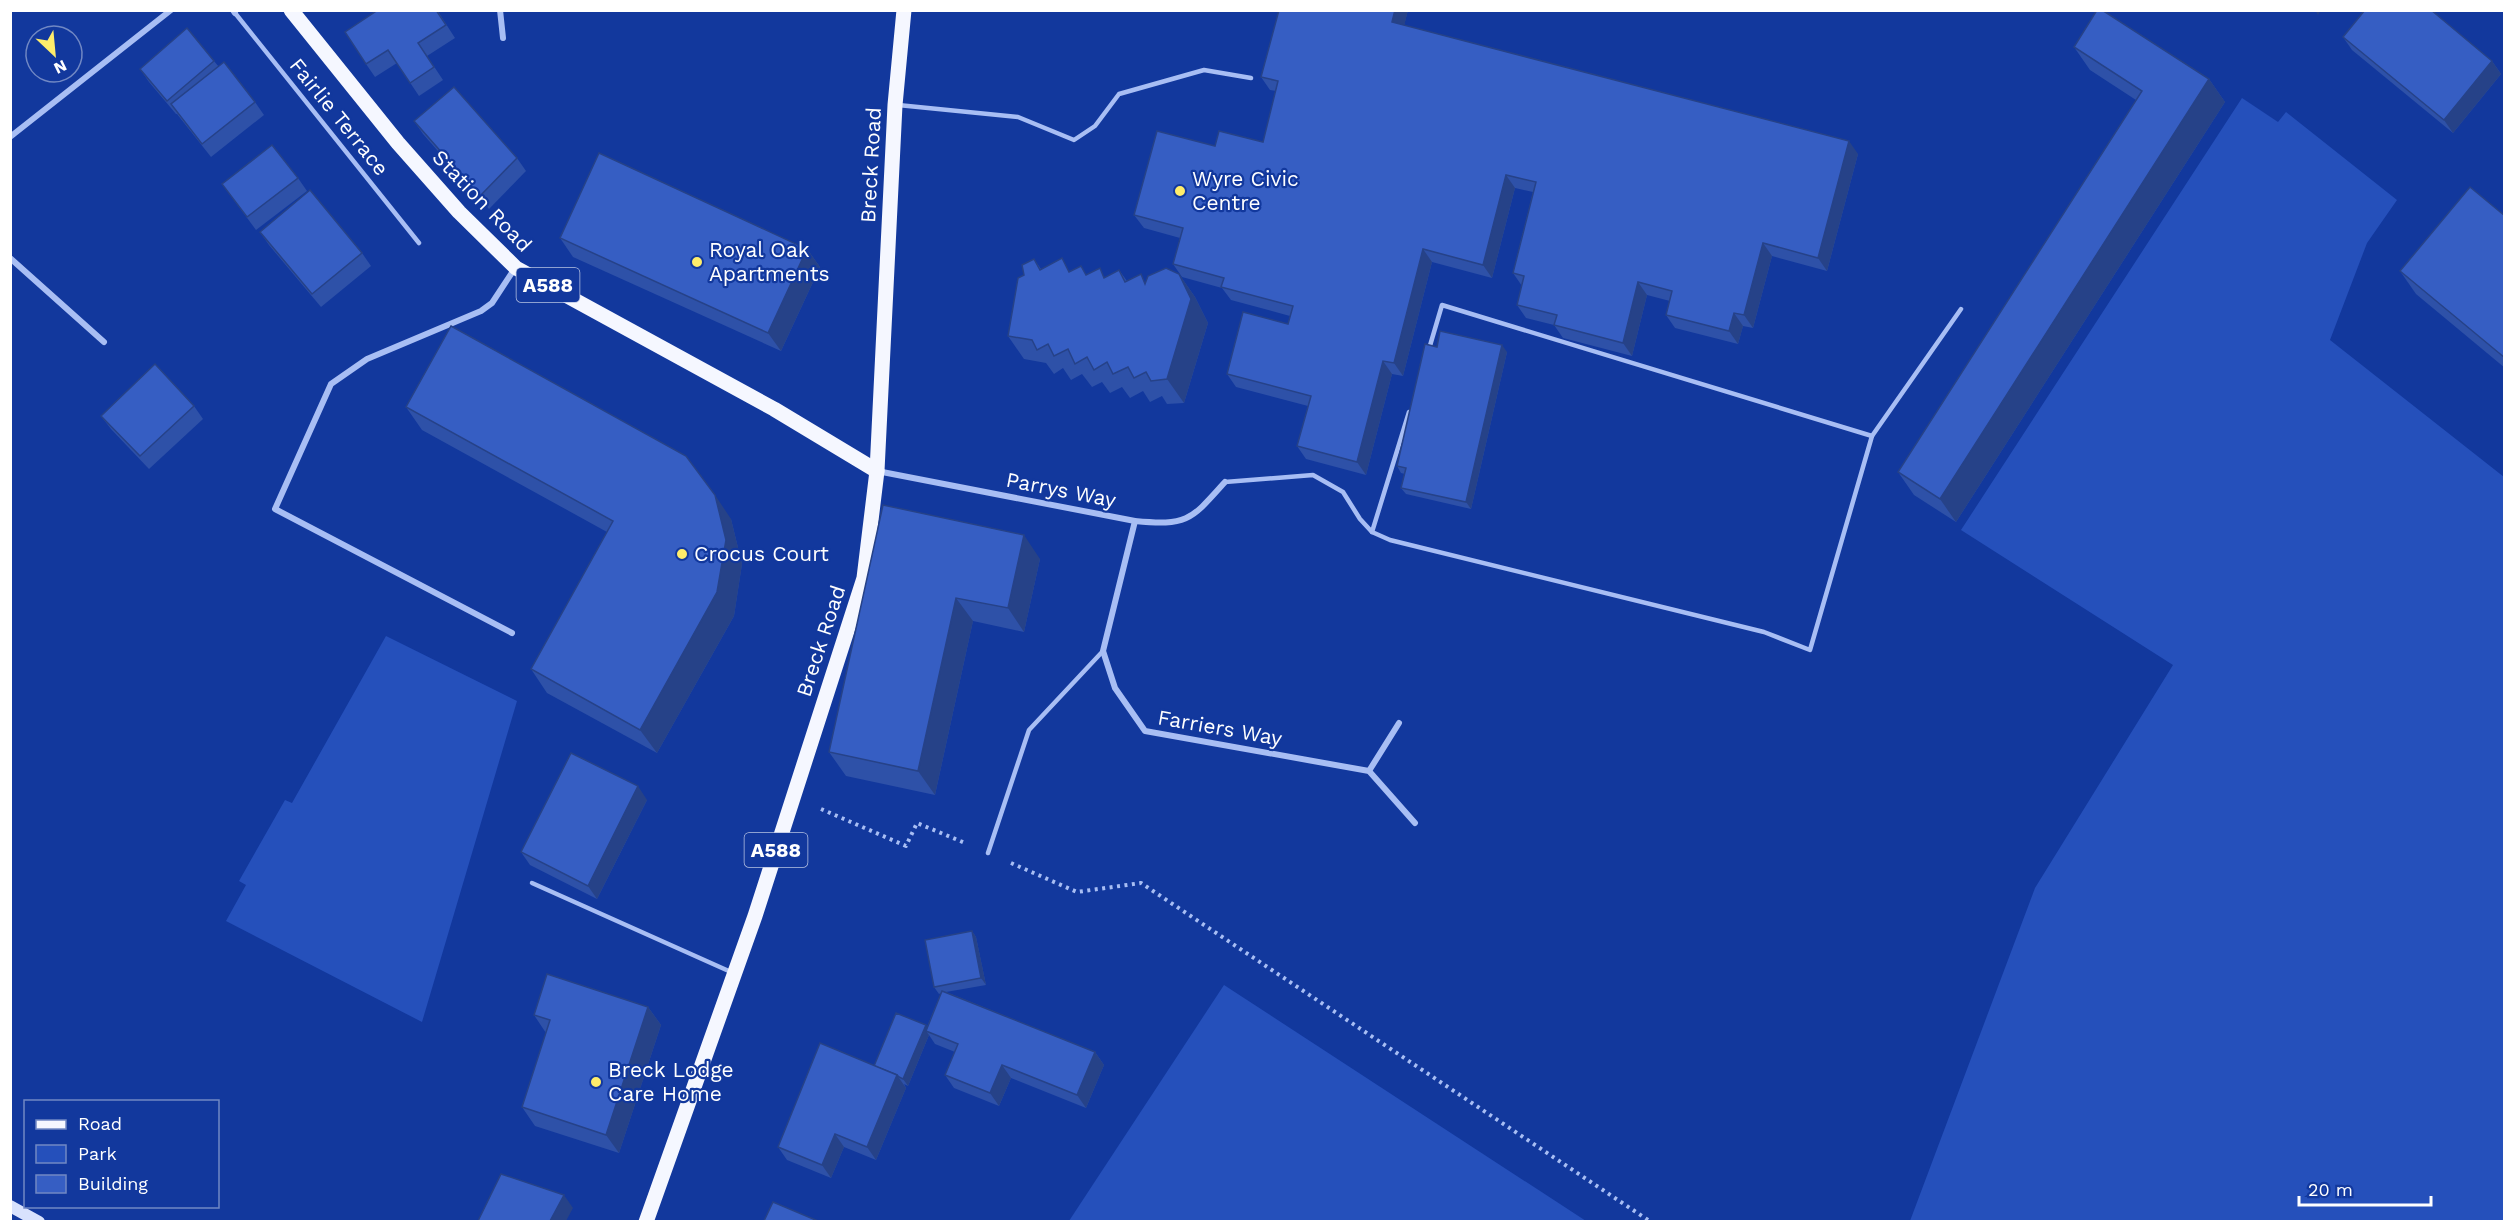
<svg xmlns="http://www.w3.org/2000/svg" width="2515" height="1232" font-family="'Work Sans',sans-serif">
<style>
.green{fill:#2550bb}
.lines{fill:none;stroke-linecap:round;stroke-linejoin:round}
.path{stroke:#a8bef4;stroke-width:4;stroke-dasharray:3 4.5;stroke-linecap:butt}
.lane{stroke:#a8bef4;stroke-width:4.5}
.street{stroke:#a8bef4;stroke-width:6}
.secondary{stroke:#d8e2fd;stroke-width:12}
.primary{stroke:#f5f7ff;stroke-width:15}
.wall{fill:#2e51a8}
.shaded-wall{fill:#264288}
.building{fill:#365ec3;stroke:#264288;stroke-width:1.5}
.poi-dot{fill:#ffed6b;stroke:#12389d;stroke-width:2}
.labels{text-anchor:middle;stroke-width:4.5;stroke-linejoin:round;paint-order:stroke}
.shield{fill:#12389d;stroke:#b8c3e2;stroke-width:1.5}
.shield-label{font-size:20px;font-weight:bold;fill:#fff}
.street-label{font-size:21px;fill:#fff;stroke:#12389d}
.poi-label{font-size:21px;fill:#fff;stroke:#12389d;text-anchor:start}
</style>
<rect width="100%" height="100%" fill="#12389d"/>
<g class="green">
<path d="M2242,98L2278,122L2286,112L2397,200L2367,243L2330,340L2504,477V1221H1910L2035,888L2173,665L1961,530Z"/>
<path d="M386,636L517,701L422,1022L226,921L246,885L239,881L285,800L292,803Z"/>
<path d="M1224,985L1586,1221H1069Z"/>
</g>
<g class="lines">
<g class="path">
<path d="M821,809L906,846L917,823L965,843"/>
<path d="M1011,863L1077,892L1141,883L1651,1222"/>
</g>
<g class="lane">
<path d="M235,13L419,243"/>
<path d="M898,105L1018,117L1074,140L1095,126L1119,94L1204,70L1251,78"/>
<path d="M1429,349L1442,305L1872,436"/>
<path d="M1225,482L1313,475L1343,492L1360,519L1372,532L1390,540L1764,632L1810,650L1872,436L1961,309"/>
<path d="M1372,532L1409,412"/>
<path d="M988,853L1029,730L1103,651"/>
<path d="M532,883L731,972"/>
</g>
<g class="street">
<path d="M233,10L235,13"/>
<path d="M500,10L503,38"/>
<path d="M10,137L171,10"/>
<path d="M10,258L104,342"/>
<path d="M877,471L1135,521C1188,526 1191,520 1225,482"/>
<path d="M1135,521L1103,651L1115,688L1145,731L1369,771L1415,823"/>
<path d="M512,633L275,509L331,384L367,359L481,311L492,303L515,268"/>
<path d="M1369,771L1399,723"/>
</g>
<path class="secondary" d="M10,1206L39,1222"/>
<g class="primary">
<path d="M291,10L398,143L459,212L516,268L774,409L877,471"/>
<path d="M646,1222L755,916L864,578L877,471L895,105L904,10"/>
</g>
</g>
<g class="wall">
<path d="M378,10H437L455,38L427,56L443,80L419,96L397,63L375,77L366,64Z"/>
<path d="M1408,10L1404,25L1858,154L1827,271L1772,256L1753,328L1743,326L1738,344L1675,328L1666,315L1670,301L1647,295L1632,356L1563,338L1554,325L1526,318L1517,305L1522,286L1513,273L1533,192L1515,188L1492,278L1432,262L1403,376L1392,374L1366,475L1306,459L1297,446L1308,406L1236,387L1227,374L1288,324L1290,316L1231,300L1222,288L1182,277L1173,264L1180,238L1144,228L1134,215L1215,146L1263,142L1276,91L1270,90L1261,77Z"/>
<path d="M2343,37L2492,61L2501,74L2453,133L2352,50Z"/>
<path d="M2074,47L2209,79L2225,102L1956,522L1914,495L1898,472L2136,100L2090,70Z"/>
<path d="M214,61L219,67L255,102L264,115L211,157L177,114H176L149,82L140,69Z"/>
<path d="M414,121L517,158L526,171L489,209L423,134Z"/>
<path d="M298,178L307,191L256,230L222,184Z"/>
<path d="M2505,216V368L2416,294L2400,271Z"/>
<path d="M260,232L362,253L371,266L321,307L269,245Z"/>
<path d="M560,238L807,249L820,267L781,351L573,257Z"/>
<path d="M1034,259L1041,269L1071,271L1087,275L1105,277L1119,270L1127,281L1146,282L1179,274L1195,297L1208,323L1184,403L1167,404L1162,396L1150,402L1143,391L1130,398L1122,387L1110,393L1102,382L1092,387L1082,374L1071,380L1063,368L1054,374L1046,363L1024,359L1008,336L1024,275Z"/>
<path d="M1437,347L1507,352L1471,509L1406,494L1401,488L1405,474L1401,473L1397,466Z"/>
<path d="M194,406L203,419L149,469L111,429L101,416Z"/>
<path d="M406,407L731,519L742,564L734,616L657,753L547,693L531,669L607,532L422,430Z"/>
<path d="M883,505L1040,559L1024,632L973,621L935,795L846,776L829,752Z"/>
<path d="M647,800L597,899L530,865L521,852Z"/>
<path d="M972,931L976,937L986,985L946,992L1095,1052L1104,1065L1086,1108L1011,1078L999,1106L954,1088L945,1075L955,1052L935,1044L929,1035L908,1086L904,1084L906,1088L876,1160L844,1147L831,1178L787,1160L778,1147L874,1066L927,1027L941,993L939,994L934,987Z"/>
<path d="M648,1007L661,1025L619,1153L535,1126L522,1107L546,1033L534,1015Z"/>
</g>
<g class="shaded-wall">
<path d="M1395,10H1408L1402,35L1392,22Z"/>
<path d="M2315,10H2321L2318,15Z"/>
<path d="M2492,61L2501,74L2453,133L2444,120Z"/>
<path d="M2209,79L2225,102L1956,522L1940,499Z"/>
<path d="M1849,141L1858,154L1827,271L1818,258Z"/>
<path d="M1506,175L1515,188L1492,278L1483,265Z"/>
<path d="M1763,243L1772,256L1753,328L1744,315Z"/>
<path d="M807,249L820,267L781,351L768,333Z"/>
<path d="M1423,249L1432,262L1403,376L1394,363Z"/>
<path d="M1179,274L1195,297L1208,323L1184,403L1167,379Z"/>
<path d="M1638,282L1647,295L1632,356L1623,343Z"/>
<path d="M1734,313L1743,326L1738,344L1729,331Z"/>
<path d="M1502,345L1507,352L1471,509L1466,502Z"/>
<path d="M1383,361L1392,374L1366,475L1357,462Z"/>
<path d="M715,495L731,519L742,564L734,616L657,753L640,730Z"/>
<path d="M1024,535L1040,559L1024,632L1008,608Z"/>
<path d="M956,598L973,621L935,795L918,771Z"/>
<path d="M638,786L647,800L597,899L588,886Z"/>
<path d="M972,931L976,937L986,985L981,978Z"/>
<path d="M648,1007L661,1025L619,1153L606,1135Z"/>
<path d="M926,1025L930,1031H926L929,1035L908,1086L903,1079Z"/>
<path d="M1095,1052L1104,1065L1086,1108L1077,1095Z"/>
<path d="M1002,1065L1011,1078L999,1106L990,1093Z"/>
<path d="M897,1075L906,1088L876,1160L867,1147Z"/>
<path d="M835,1134L844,1147L831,1178L822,1165Z"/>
<path d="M564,1195L573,1208L566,1221H550Z"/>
</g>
<g class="building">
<path d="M378,10H436L446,25L418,43L434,67L410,83L388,50L366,64L345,32Z"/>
<path d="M1279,10H1395L1392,22L1849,141L1818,258L1763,243L1744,315L1734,313L1729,331L1666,315L1672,291L1638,282L1623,343L1554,325L1557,315L1517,305L1524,276L1513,273L1536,182L1506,175L1483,265L1423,249L1394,363L1383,361L1357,462L1297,446L1311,396L1227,374L1243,312L1288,324L1293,306L1221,287L1224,278L1173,264L1183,228L1134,215L1157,131L1215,146L1219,131L1263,142L1278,81L1261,77Z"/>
<path d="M2097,10H2102L2209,79L1940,499L1898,472L2142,91L2074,47Z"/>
<path d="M2365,10H2431L2492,61L2444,120L2343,37Z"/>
<path d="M187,28L214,61L167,101L140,69Z"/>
<path d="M224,62L255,102L202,144L171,104Z"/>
<path d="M454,87L517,158L480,196L414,121Z"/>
<path d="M272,145L298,178L247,217L222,184Z"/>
<path d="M599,153L807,249L768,333L560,238Z"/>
<path d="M2470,187L2505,216V358L2400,271Z"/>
<path d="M310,190L362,253L312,294L260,232Z"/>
<path d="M1062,258L1069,272L1081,266L1086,275L1100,268L1104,278L1119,270L1125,282L1141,274L1145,284L1148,276L1166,268L1179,274L1191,299L1167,379L1151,381L1146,372L1134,378L1128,367L1113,374L1107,362L1094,370L1087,357L1075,364L1068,349L1054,356L1048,344L1037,350L1032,340L1008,336L1018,278L1024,275L1022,265L1034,259L1040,270Z"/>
<path d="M451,326L686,456L715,495L726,540L717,592L640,730L531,669L613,521L406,407Z"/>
<path d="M1440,331L1502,345L1466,502L1401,488L1406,468L1397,466L1425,344L1437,347Z"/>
<path d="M155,364L194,406L140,456L101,416Z"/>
<path d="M883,505L1024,535L1008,608L956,598L918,771L829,752Z"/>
<path d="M571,753L638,786L588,886L521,852Z"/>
<path d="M972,931L981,978L934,987L925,940Z"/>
<path d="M547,974L648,1007L606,1135L522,1107L550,1020L534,1015Z"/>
<path d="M942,991L1095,1052L1077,1095L1002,1065L990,1093L945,1075L958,1044L926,1031Z"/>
<path d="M896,1013L926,1025L903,1079L899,1077L897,1075L874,1066Z"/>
<path d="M820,1043L897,1075L867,1147L835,1134L822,1165L778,1147Z"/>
<path d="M501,1174L564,1195L550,1221H478Z"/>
<path d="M773,1202L818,1221H764Z"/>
</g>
<g class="poi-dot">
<circle cx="1180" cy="191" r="6"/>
<circle cx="697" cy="262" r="6"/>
<circle cx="682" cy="554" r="6"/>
<circle cx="596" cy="1082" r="6"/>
</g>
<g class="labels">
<g class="shield">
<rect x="516.5" y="268" width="63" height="34" rx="4.5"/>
<rect x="744.5" y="833" width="63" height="34" rx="4.5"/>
</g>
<g class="shield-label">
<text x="548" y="292">A588</text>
<text x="776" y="857">A588</text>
</g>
<g class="street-label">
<text transform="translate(339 117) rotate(51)" y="7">Fairlie Terrace</text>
<text transform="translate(871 165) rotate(-87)" y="7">Breck Road</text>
<text transform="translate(482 201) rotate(46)" y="7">Station Road</text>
<text transform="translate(1061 490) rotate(11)" y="7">Parrys Way</text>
<text transform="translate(821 641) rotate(-72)" y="7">Breck Road</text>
<text transform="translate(1220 728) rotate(10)" y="7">Farriers Way</text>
</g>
<g class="poi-label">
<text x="1192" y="186">Wyre Civic<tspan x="1192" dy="24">Centre</tspan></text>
<text x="709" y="257">Royal Oak<tspan x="709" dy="24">Apartments</tspan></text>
<text x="694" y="561">Crocus Court</text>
<text x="608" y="1077">Breck Lodge<tspan x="608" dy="24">Care Home</tspan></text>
</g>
</g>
<rect width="2515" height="1232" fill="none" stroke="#ffffff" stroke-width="24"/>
<rect x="24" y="1100" width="195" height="108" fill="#12389d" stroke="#7188c4" stroke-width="1.5"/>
<rect x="36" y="1120" width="30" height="9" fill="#f5f7ff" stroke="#7188c4" stroke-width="1.5"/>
<text x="78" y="1130" font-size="18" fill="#ffffff">Road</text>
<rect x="36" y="1145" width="30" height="18" fill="#2550bb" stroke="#7188c4" stroke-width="1.5"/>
<text x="78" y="1160" font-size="18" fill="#ffffff">Park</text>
<rect x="36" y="1175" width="30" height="18" fill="#365ec3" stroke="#7188c4" stroke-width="1.5"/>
<text x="78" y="1190" font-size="18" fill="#ffffff">Building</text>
<g transform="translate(54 54) rotate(154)"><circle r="28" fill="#12389d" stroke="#7188c4" stroke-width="1.5"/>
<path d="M0-4.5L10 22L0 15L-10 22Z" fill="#ffed6b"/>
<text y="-9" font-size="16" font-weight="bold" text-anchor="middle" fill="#ffffff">N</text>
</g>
<path d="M2299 1196v9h132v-9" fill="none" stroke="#ffffff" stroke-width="3"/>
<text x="2308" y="1196" font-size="18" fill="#ffffff" stroke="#12389d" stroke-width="4.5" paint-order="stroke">20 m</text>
</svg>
